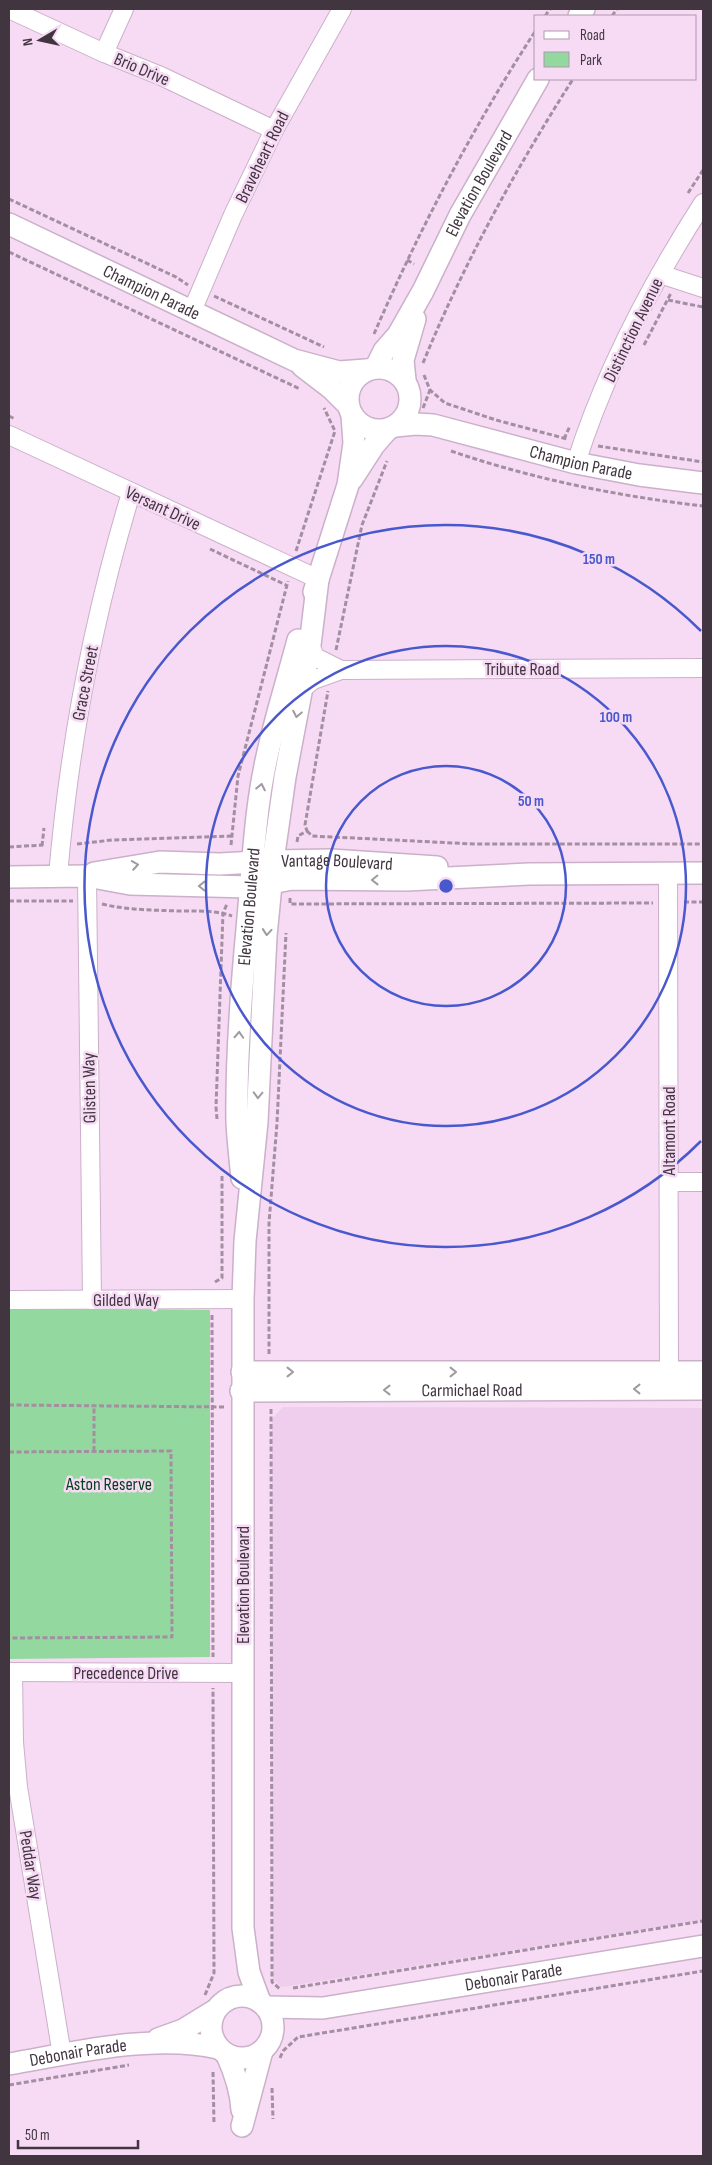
<svg xmlns="http://www.w3.org/2000/svg" width="712" height="2165" font-family="'Sofia Sans Condensed',sans-serif">
<style>
.built{fill:#efcded}
.green{fill:#93d89f}
.lines{fill:none;stroke-linecap:round;stroke-linejoin:round}
.minor-casing{stroke:#cbb0c9;stroke-width:20}
.tertiary-casing{stroke:#cbb0c9;stroke-width:24}
.path{stroke:#a38fa1;stroke-width:3;stroke-dasharray:5 2.5;stroke-linecap:butt}
.minor{stroke:#fff;stroke-width:18}
.tertiary{stroke:#fff;stroke-width:21}
.oneway{stroke:#a09aa0}
.ring{fill:none;stroke:#4959cd;stroke-width:2.5}
.labels{text-anchor:middle;stroke-width:5;stroke-linejoin:round;paint-order:stroke}
.street-label{font-size:18px;fill:#413640;stroke:#f7dbf5}
.park-label{font-size:18px;fill:#033f18;stroke:#f7dbf5}
.centre{fill:#4959cd;stroke:#f7dbf5;stroke-width:2.5}
.ring-label{font-size:15px;text-anchor:middle;font-weight:bold;fill:#4959cd;stroke:#f7dbf5;stroke-width:5;stroke-linejoin:round;paint-order:stroke}
</style>
<rect width="100%" height="100%" fill="#f7dbf5"/>
<path class="built" d="M283,1407L703,1408V1920L289,1986L281,1987L273,1979L272,1419Z"/>
<path class="green" d="M9,1308L210,1310V1657L9,1659Z"/>
<g class="lines">
<defs>
<g id="minor">
<path d="M9,9L104,53L161,76L274,130"/>
<path d="M104,53L124,9"/>
<path d="M660,274L703,288"/>
<path d="M192,311L233,215L274,130L342,9"/>
<path d="M9,435L318,579"/>
<path d="M576,463C604,374 653,281 703,203"/>
<path d="M310,645L315,657L341,670"/>
<path d="M302,689L313,680L341,670L703,668"/>
<path d="M668,873L669,1385"/>
<path d="M58,876C69,746 93,618 131,493"/>
<path d="M87,876L92,1300"/>
<path d="M669,1182H703"/>
<path d="M9,1300L243,1299"/>
<path d="M9,1672L243,1673"/>
<path d="M13,1672L14,1742L18,1787L62,2055"/>
</g>
<g id="tertiary">
<path d="M579,16L584,9"/>
<path id="s1" d="M9,224L294,360L339,372L366,370"/>
<path d="M302,366L332,389L348,405"/>
<path id="s2" d="M376,367L384,351L398,335L423,291L460,215L538,79"/>
<circle cx="379" cy="399" r="31"/>
<path d="M405,380L403,360L415,319"/>
<path id="s3" d="M395,426L416,424L433,425L576,463L639,475L703,483"/>
<path d="M352,479L374,445L387,430"/>
<path d="M314,592L348,485L354,443L352,415"/>
<path id="s4" d="M94,873L160,862L220,864L273,861L331,860L437,867"/>
<path d="M9,877L87,876L130,884L250,887L292,879L406,880L529,874L703,873"/>
<path id="s5" d="M242,1178C240,1159 238,1141 237,1122C236,1057 241,993 247,929C251,887 253,844 259,801C266,747 284,693 298,640"/>
<path d="M242,1372H703"/>
<path id="s6" d="M241,1391L703,1389"/>
<circle cx="242" cy="2027" r="31"/>
<path d="M260,2002L249,1972L243,1928V1299L245,1241L257,1122L266,936L274,854L285,777L310,645L318,579"/>
<path id="s7" d="M266,2007L323,2008L703,1946"/>
<path d="M158,2039L183,2030L214,2011"/>
<path d="M227,2055C235,2073 241,2090 242,2110"/>
<path id="s8" d="M9,2064C74,2053 153,2033 218,2048"/>
<path d="M242,2126L262,2051"/>
</g>
</defs>
<use href="#minor" class="minor-casing"/>
<use href="#tertiary" class="tertiary-casing"/>
<g class="path">
<path d="M545,16L550,9"/>
<path d="M612,16L617,9"/>
<path d="M688,193L703,170"/>
<path d="M9,199L176,277L188,285"/>
<path d="M9,252L300,389"/>
<path d="M407,260L414,264"/>
<path d="M214,296L324,347"/>
<path d="M668,300L703,307"/>
<path d="M374,334C420,228 473,127 536,30"/>
<path d="M644,345L671,293"/>
<path d="M423,363C464,263 515,170 573,79"/>
<path d="M424,375L430,390L445,403L496,420L567,439"/>
<path d="M423,408L430,390"/>
<path d="M9,416L15,419"/>
<path d="M564,439L570,426"/>
<path d="M598,446L703,462"/>
<path d="M451,451C533,479 617,496 703,506"/>
<path d="M210,549L286,585"/>
<path d="M296,551L335,431L324,408"/>
<path d="M336,650L362,525L387,461"/>
<path d="M307,831L312,836L474,844H703"/>
<path d="M297,842L298,836L307,831L305,825L328,691"/>
<path d="M77,844L112,840L233,836"/>
<path d="M231,845L238,776L288,581"/>
<path d="M42,846L44,828"/>
<path d="M9,847L43,845"/>
<path d="M290,898V904L653,903"/>
<path d="M9,901H73"/>
<path d="M684,902H703"/>
<path d="M102,904C127,910 152,910 178,911C196,911 215,910 232,916"/>
<path d="M217,1119L216,1107L223,913L227,904"/>
<path d="M215,1282L222,1278V1175"/>
<path d="M212,1315L213,1657"/>
<path d="M269,1354V1223L277,1123L286,933"/>
<path d="M9,1405L226,1407"/>
<path d="M271,1409L272,1979V1982L280,1989"/>
<path d="M94,1451V1405"/>
<path d="M9,1452L171,1451L172,1637L9,1638"/>
<path d="M293,1988L703,1921"/>
<path d="M205,1995L214,1973L213,1688"/>
<path d="M280,2058L283,2051L298,2037L703,1971"/>
<path d="M213,2072L214,2124"/>
<path d="M9,2085L129,2065"/>
<path d="M272,2088L273,2119"/>
</g>
<use href="#minor" class="minor"/>
<use href="#tertiary" class="tertiary"/>
</g>
<defs><path id="oneway-chevron" d="M-2-3.5L2.5 0L-2 3.5" fill="none" stroke-width="1.6" stroke-linecap="round" stroke-linejoin="round" transform="scale(1.25)"/></defs>
<g class="oneway">
<use href="#oneway-chevron" transform="translate(297 714) rotate(101)"/>
<use href="#oneway-chevron" transform="translate(261 787) rotate(-79)"/>
<use href="#oneway-chevron" transform="translate(135 865) rotate(-9)"/>
<use href="#oneway-chevron" transform="translate(375 880) rotate(179)"/>
<use href="#oneway-chevron" transform="translate(202 886) rotate(-179)"/>
<use href="#oneway-chevron" transform="translate(267 932) rotate(95)"/>
<use href="#oneway-chevron" transform="translate(239 1035) rotate(-87)"/>
<use href="#oneway-chevron" transform="translate(258 1095) rotate(92)"/>
<use href="#oneway-chevron" transform="translate(290 1372)"/>
<use href="#oneway-chevron" transform="translate(453 1372)"/>
<use href="#oneway-chevron" transform="translate(637 1389) rotate(180)"/>
<use href="#oneway-chevron" transform="translate(387 1390) rotate(180)"/>
</g>
<g class="ring">
<circle cx="446" cy="886" r="120"/>
<circle cx="446" cy="886" r="240"/>
<path d="M701 1141A361 361 0 1 1 701 631"/>
</g>
<g class="labels">
<g class="street-label">
<text transform="translate(142 69) rotate(23)" y="6">Brio Drive</text>
<text transform="translate(262 157) rotate(-64)" y="6">Braveheart Road</text>
<text dy="6" stroke="none"><textPath href="#s2" startOffset="211">Elevation Boulevard</textPath></text>
<text dy="6" stroke="none"><textPath href="#s1" startOffset="158">Champion Parade</textPath></text>
<text transform="translate(633 330) rotate(-64)" y="6">Distinction Avenue</text>
<text dy="6" stroke="none"><textPath href="#s3" startOffset="191">Champion Parade</textPath></text>
<text transform="translate(163 508) rotate(25)" y="6">Versant Drive</text>
<text x="522" y="675">Tribute Road</text>
<text transform="translate(85 683) rotate(-79)" y="6">Grace Street</text>
<text dy="6" stroke="none"><textPath href="#s4" startOffset="244">Vantage Boulevard</textPath></text>
<text dy="6" stroke="none"><textPath href="#s5" startOffset="272">Elevation Boulevard</textPath></text>
<text transform="translate(89 1088) rotate(-91)" y="6">Glisten Way</text>
<text transform="translate(669 1131) rotate(-90)" y="6">Altamont Road</text>
<text x="126" y="1306">Gilded Way</text>
<text dy="6" stroke="none"><textPath href="#s6" startOffset="231">Carmichael Road</textPath></text>
<text transform="translate(243 1585) rotate(-90)" y="6">Elevation Boulevard</text>
<text x="126" y="1679">Precedence Drive</text>
<text transform="translate(31 1865) rotate(81)" y="6">Peddar Way</text>
<text dy="6" stroke="none"><textPath href="#s7" startOffset="250">Debonair Parade</textPath></text>
<text dy="6" stroke="none"><textPath href="#s8" startOffset="70">Debonair Parade</textPath></text>
</g>
<g class="park-label">
<text x="109" y="1490">Aston Reserve</text>
</g>
</g>
<circle cx="446" cy="886" r="8" class="centre"/>
<g class="ring-label">
<text x="599" y="564">150 m</text>
<text x="616" y="722">100 m</text>
<text x="531" y="806">50 m</text>
</g>
<rect width="712" height="2165" fill="none" stroke="#413640" stroke-width="20"/>
<rect x="534" y="15" width="162" height="65" fill="#f7dbf5" stroke="#ae99ad"/>
<rect x="544" y="31" width="25" height="8" fill="#ffffff" stroke="#ae99ad"/>
<text x="580" y="40" font-size="15" fill="#413640">Road</text>
<rect x="544" y="52" width="25" height="15" fill="#93d89f" stroke="#ae99ad"/>
<text x="580" y="65" font-size="15" fill="#413640">Park</text>
<g transform="translate(40 40) rotate(261)" stroke="#f7dbf5" stroke-width="4" paint-order="stroke">
<path d="M0-4L9 19L0 12L-9 19Z" fill="#413640"/>
<text y="-8" font-size="14" font-weight="bold" text-anchor="middle" fill="#413640">N</text>
</g>
<path d="M18 2140v8h120v-8" fill="none" stroke="#413640" stroke-width="2.5"/>
<text x="25" y="2140" font-size="15" fill="#413640" stroke="#f7dbf5" stroke-width="4" paint-order="stroke">50 m</text>
</svg>
